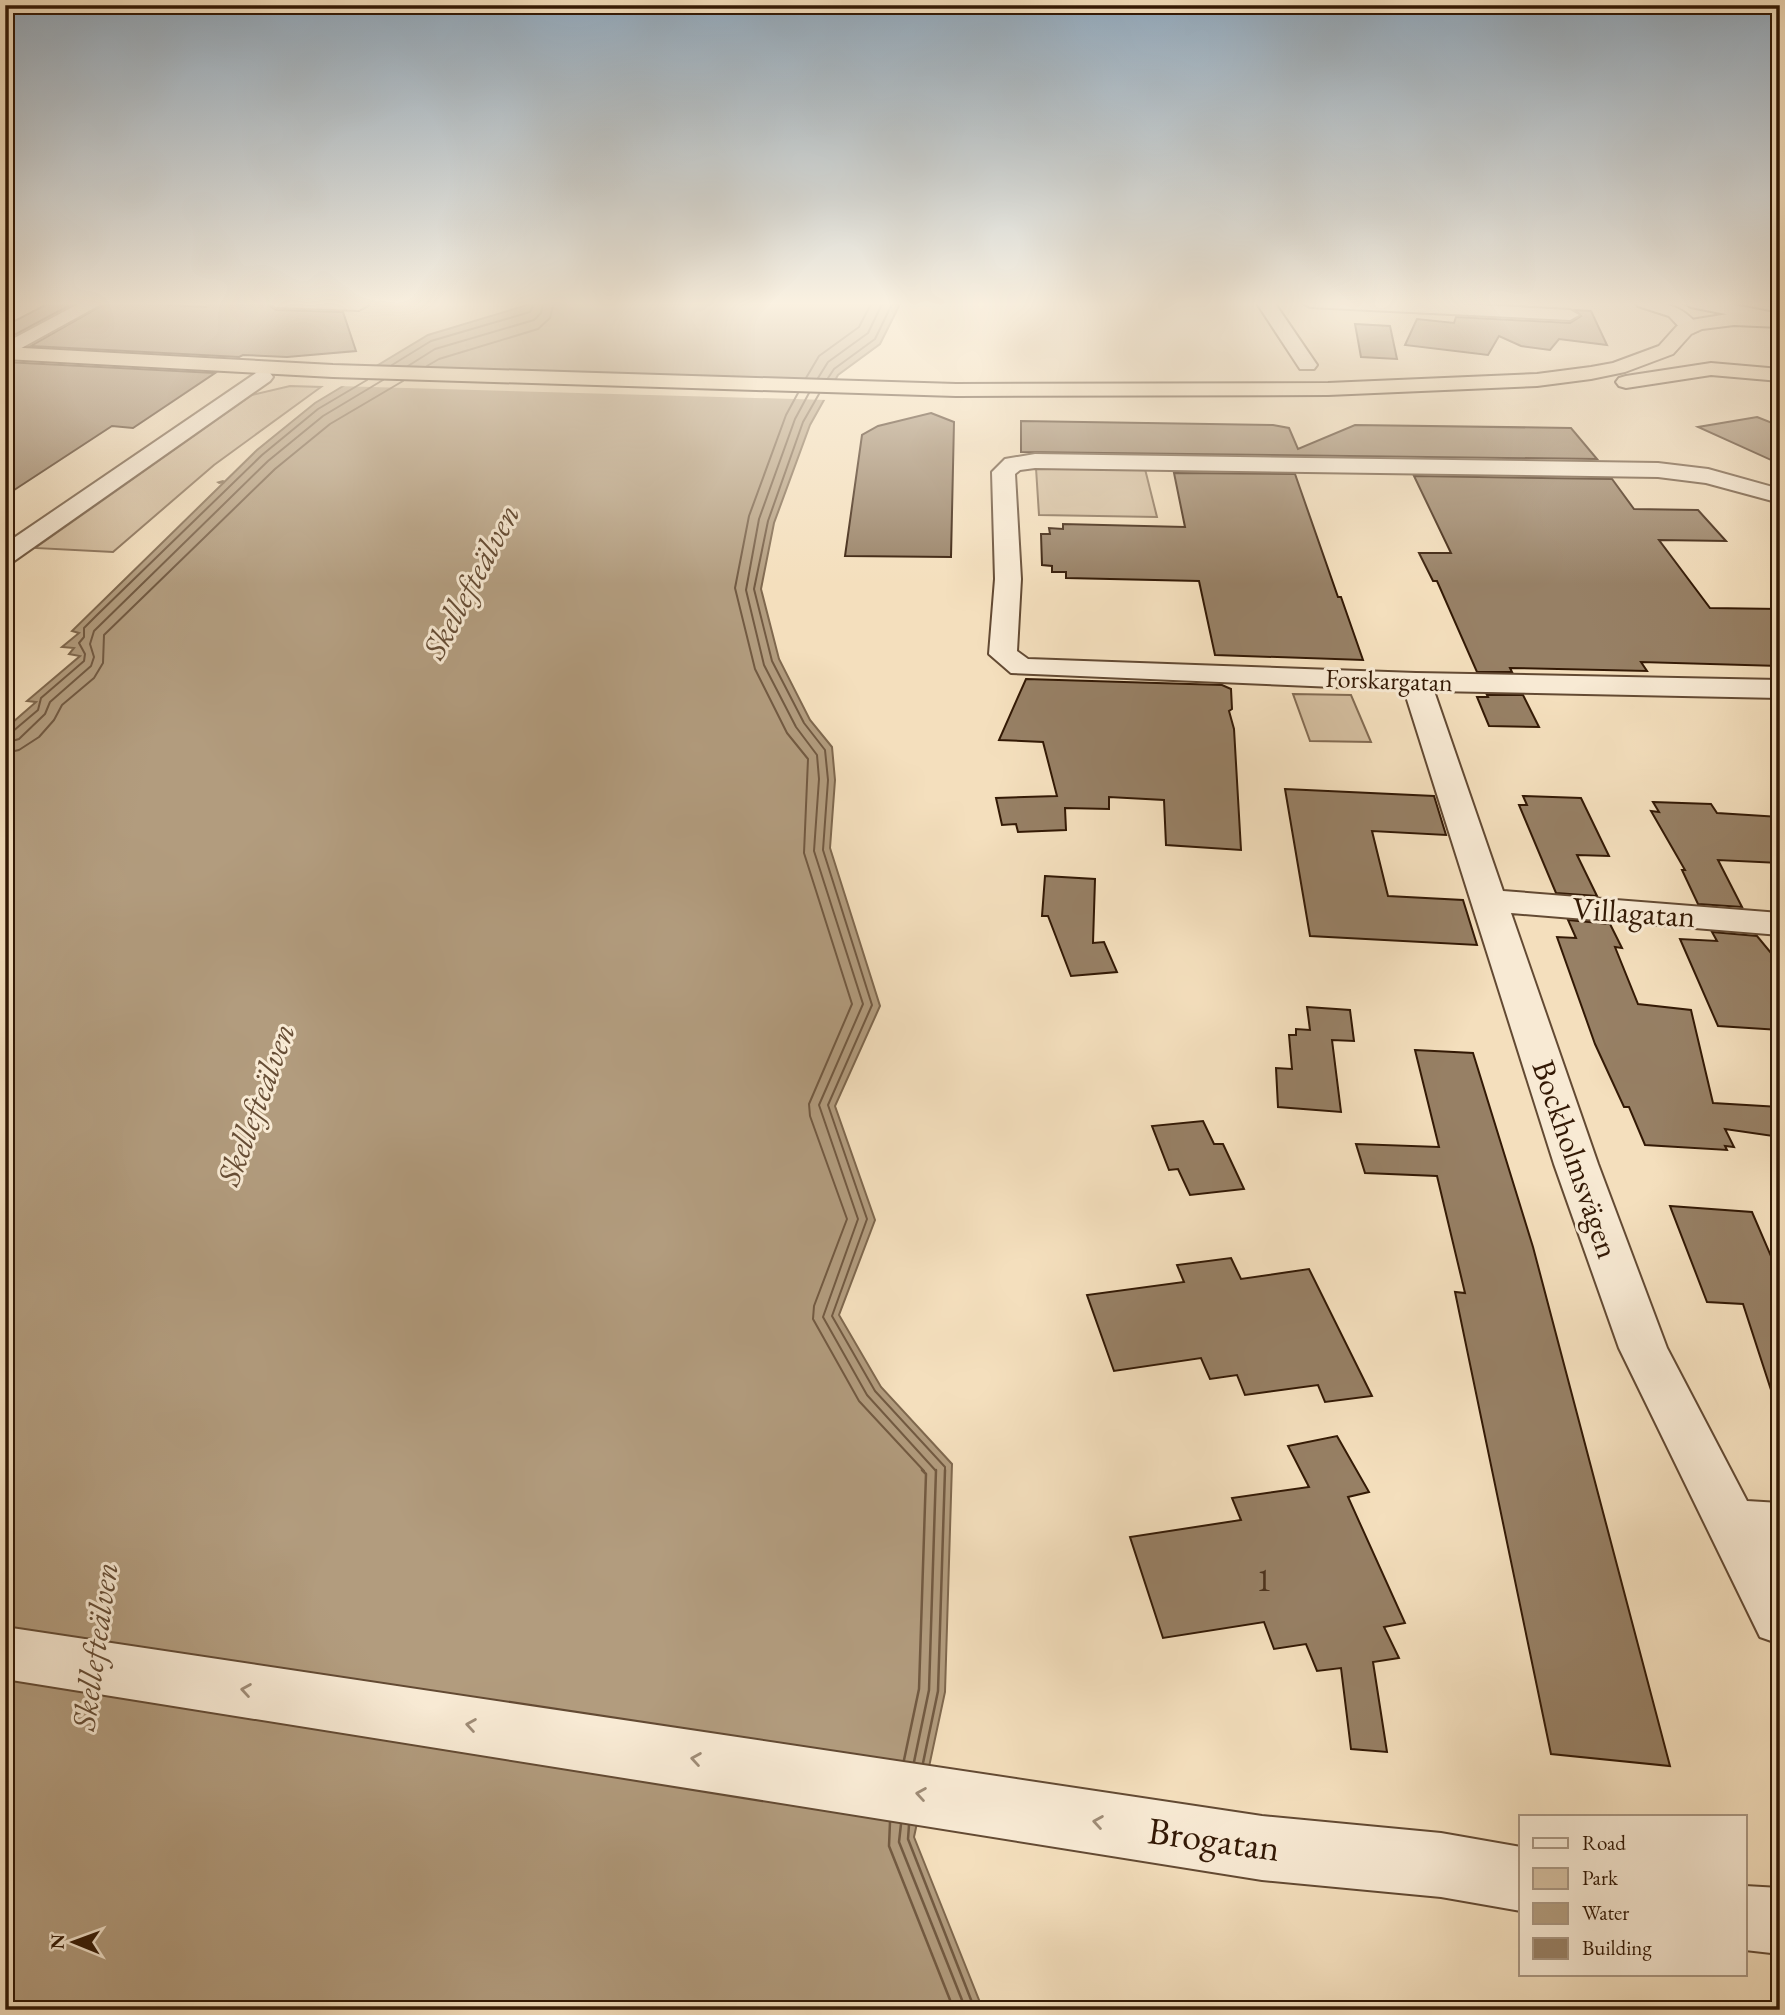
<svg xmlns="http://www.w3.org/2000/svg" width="1785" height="2015" font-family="'EB Garamond',serif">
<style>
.green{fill:#d3bd9e;stroke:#836b52;stroke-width:2}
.water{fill:#b29c7e;stroke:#7f684e;stroke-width:2}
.pier{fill:#f4dfbd}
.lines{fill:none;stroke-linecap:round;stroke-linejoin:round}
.shore-far1{stroke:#725a42;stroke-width:2}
.shore{stroke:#725a42;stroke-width:2.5}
.stream{fill:#7f684e;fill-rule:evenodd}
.building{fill:#978065;stroke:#331905;stroke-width:2}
.street-casing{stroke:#634a33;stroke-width:4}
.secondary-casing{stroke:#331905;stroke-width:4}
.highway-casing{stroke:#331905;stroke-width:4}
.street{fill:#f8ead4;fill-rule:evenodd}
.secondary{fill:#f8ead4;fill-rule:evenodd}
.highway{fill:#f4dfbd;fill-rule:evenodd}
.oneway{stroke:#9f8c77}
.labels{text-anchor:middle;stroke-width:6;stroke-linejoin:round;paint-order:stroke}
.far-street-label{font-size:26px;fill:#331905;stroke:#f8ead4}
.street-label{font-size:32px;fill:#331905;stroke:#f8ead4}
.water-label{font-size:33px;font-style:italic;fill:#664d35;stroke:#f8ead4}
.near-number-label{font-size:33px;fill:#4c331d}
.near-street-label{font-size:38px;fill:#331905;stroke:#f8ead4}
</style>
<rect width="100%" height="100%" fill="#f4dfbd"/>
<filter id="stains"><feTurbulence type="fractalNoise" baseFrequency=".00286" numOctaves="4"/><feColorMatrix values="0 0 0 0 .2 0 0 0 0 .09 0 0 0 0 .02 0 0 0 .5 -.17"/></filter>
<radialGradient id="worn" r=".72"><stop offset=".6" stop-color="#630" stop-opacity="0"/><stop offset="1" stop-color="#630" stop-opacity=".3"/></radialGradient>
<g class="green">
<path d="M290,386L321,387L214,465L113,552L35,548L252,395Z"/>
<path d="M1036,468L1145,469L1157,517L1039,515Z"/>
<path d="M1293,694L1351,695L1371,742L1310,741Z"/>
</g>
<path class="water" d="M537,302H901L880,344L838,375L810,425L774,523L761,589L779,659L810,720L832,747L835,780L830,848L880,1006L835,1106L875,1220L839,1315L881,1387L952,1464L945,1692L914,1837L983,2010H5V729L36,702L27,701L80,656L69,654L74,648L62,647L79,633L72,631L257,450L315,403L428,335Z"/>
<path class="pier" d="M369,366L839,380L828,400L337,386Z"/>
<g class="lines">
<g class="shore-far1">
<path d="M392,365L431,341L530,312L535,302"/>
<path d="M408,366L435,349L534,320L541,313L543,302"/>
<path d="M427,366L439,359L538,329L550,318L554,302"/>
<path d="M806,378L819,356L859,327L872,302"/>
<path d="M818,378L828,362L868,333L883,302"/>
<path d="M828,378L834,369L875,339L893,302"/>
<path d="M798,393L786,415L749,516L735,588L755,669L787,733L808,759L804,853L852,1004L809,1104L810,1116L847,1219L814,1306L813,1319L859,1401L924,1471"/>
<path d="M809,393L795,419L759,519L746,590L764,665L796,727L817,755L819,779L814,851L863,1004L819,1105L858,1219L823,1317L867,1395L936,1471"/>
<path d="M819,394L803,422L768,521L754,589L772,661L804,723L825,750L828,780L823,850L872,1005L828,1105L867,1219L832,1316L875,1391L945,1467V1471"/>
<path d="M5,734L12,732L38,710L41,698L84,661L85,654L79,643L84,637V628L97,615L262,455L318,409L367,380"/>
<path d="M5,743L19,739L45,714L50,702L91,666L94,657L90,644L94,631L268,461L323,416L383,380"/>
<path d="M5,753L19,750L39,737L54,720L62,705L94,678L103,663L104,635L275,469L330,424L403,381"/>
</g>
<g class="shore">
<path d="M904,1760L919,1689L926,1474L922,1470"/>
<path d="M914,1762L929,1690L936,1470"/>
<path d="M923,1763L938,1691L945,1470"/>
<path d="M890,1822L889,1846L954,2010"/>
<path d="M901,1824L899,1842L966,2010"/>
<path d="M909,1825L908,1839L975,2010"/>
</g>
<path class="stream" d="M223,480L225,481V483L219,484L216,482Z"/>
</g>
<g class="building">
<path d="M51,302L74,303L5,340V326Z"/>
<path d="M108,302L206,307V302H264L276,310L343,312L356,351L287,357L243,355L239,357L31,346Z"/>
<path d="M1575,310L1591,311L1607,345L1559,339L1550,350L1521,346L1499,336L1488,355L1405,345L1417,319L1454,323L1456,317L1570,323L1581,316Z"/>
<path d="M1355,324L1390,326L1397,359L1361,357Z"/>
<path d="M5,362L215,373L133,428L112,426L5,496Z"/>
<path d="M931,413L954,422L951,557L845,556L862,435L878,426Z"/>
<path d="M1757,417L1780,426V464L1698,427Z"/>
<path d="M1021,421L1273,425L1289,428L1298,449L1355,425L1571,428L1597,459L1021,452Z"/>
<path d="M1174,473L1295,474L1338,597H1341L1363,660L1215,655L1199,581L1066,578V572H1052V566L1042,565L1041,534H1050L1049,528L1063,529V524L1185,527Z"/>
<path d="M1414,476L1612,479L1634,509L1698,510L1726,541L1659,540L1710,608L1780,609V666L1641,662L1647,671L1510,668L1512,672H1477L1437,581H1433L1419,553H1451Z"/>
<path d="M1026,679L1222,685L1231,689L1232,709L1229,711L1234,729L1241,850L1166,845L1164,800L1109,797V809L1065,808L1066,830L1018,832L1016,824L1002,825L996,798L1057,796L1043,742L999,740Z"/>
<path d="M1487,695H1523L1539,727L1489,726L1477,697H1488Z"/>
<path d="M1285,789L1434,796L1446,835L1372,831L1388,896L1463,900L1477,945L1310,936Z"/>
<path d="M1523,796L1581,798L1609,856L1577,855L1597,896L1556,893L1519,805H1527Z"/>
<path d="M1653,802L1711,804L1717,813L1780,817V863L1718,860L1742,907L1698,904L1682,870H1685L1651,811L1659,812Z"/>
<path d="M1045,876L1095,879L1093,943L1104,942L1117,972L1071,976L1048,916H1042Z"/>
<path d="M1568,920L1610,924L1622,948L1615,947L1638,1004L1691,1010L1713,1103L1780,1107V1137L1725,1129L1734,1147L1725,1146L1727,1150L1645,1145L1629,1107H1624L1595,1044L1557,937L1576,938Z"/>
<path d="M1712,932L1757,936L1771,953L1780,954V1030L1718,1026L1680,939L1717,941Z"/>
<path d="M1307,1007L1350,1010L1354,1041L1332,1040L1341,1112L1278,1107L1276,1068L1292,1069L1289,1035H1296V1029L1310,1030Z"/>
<path d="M1415,1050L1473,1053L1533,1247L1670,1766L1551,1754L1455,1292L1465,1293L1437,1176L1365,1173L1356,1144L1439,1147Z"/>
<path d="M1203,1121L1214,1144H1223L1244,1189L1190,1195L1178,1169L1169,1170L1152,1126Z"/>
<path d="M1670,1206L1752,1212L1780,1277V1398L1774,1399L1743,1304L1707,1302Z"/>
<path d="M1231,1258L1241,1279L1309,1269L1372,1396L1325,1402L1318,1385L1245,1395L1237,1375L1210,1379L1201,1358L1114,1371L1087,1295L1184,1282L1177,1265Z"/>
<path d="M1337,1436L1369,1492L1348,1497L1405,1623L1384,1627L1399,1658L1373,1662L1387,1752L1351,1749L1341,1668L1317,1671L1306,1644L1274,1649L1264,1622L1163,1638L1130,1537L1241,1520L1232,1498L1309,1487L1288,1446Z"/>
</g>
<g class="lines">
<defs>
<g id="street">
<path d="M82,302H105L5,357V343Z"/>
<path d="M267,302H366L368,305L359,310L276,307Z"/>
<path d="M1256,302H1274L1317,365L1314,369H1300Z"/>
<path d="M1301,302H1423L1570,310L1579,315L1570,320L1310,307Z"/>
<path d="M263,371L270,373L273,377L270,381L14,561L5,564V544L256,373Z"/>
<path d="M1035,454L1658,463L1708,469L1780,489V503L1706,483L1658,477L1035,468L1020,470L1015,474L1021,579L1017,651L1028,659L1416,673L1780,680V698L1434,691L1503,891L1780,913V935L1511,913L1598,1164L1667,1348L1747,1501L1780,1503V1549H1772L1780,1563V1644L1760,1637L1619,1348L1554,1164L1404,690L1011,673L989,654L995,579L992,472L1005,459Z"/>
<path d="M5,1627L1262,1816L1441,1833L1521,1847V1911L1441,1897L1262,1880L5,1679Z"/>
<path d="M1745,1886L1780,1888V1954L1745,1950Z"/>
</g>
<g id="secondary">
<path d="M1635,302C1663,302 1682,304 1699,327L1697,331H1683L1669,316L1638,306Z"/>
<path d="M1682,302H1719L1780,314V325L1691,307Z"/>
</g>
<g id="highway">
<path d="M1734,313L1780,315V327L1734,325L1702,329L1691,334L1673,354L1625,372L1591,379L1537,386L1328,395L956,396L333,377L5,359V347L333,365L956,384L1328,383L1537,374L1591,367L1613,363L1659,346L1677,326L1691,320Z"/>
<path d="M1711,363L1780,369V381L1711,375L1626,388L1619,386L1616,382L1619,378L1626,376Z"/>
</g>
</defs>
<use href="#street" class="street-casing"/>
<use href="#secondary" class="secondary-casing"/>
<use href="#highway" class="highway-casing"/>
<use href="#street" class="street"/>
<use href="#secondary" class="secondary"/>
<use href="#highway" class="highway"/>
</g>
<defs><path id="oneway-chevron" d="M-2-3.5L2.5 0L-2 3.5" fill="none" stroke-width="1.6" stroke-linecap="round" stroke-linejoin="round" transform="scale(1.75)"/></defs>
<g class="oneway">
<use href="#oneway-chevron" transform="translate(246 1690) rotate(-171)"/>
<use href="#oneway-chevron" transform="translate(471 1725) rotate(-171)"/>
<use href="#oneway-chevron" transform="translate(696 1759) rotate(-171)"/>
<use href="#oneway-chevron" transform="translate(921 1794) rotate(-171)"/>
<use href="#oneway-chevron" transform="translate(1098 1822) rotate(-171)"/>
</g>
<linearGradient id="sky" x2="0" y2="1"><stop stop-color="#92aabe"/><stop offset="0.52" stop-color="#faf1e1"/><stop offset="1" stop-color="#faf1e1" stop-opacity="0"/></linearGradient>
<rect width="1785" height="584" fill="url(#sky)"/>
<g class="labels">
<g class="far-street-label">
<text transform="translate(1389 680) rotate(2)" y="9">Forskargatan</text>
</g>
<g class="street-label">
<text transform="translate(1634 912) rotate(4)" y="11">Villagatan</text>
<text transform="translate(1576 1159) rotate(71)" y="11">Bockholmsvägen</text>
</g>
<g class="water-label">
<text transform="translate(470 581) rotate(-62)" y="12">Skellefteälven</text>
<text transform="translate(255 1104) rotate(-70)" y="12">Skellefteälven</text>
<text transform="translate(94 1646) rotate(-82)" y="12">Skellefteälven</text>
</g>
<g class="near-number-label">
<text x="1264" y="1591">1</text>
</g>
<g class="near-street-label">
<text transform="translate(1214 1839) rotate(8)" y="13">Brogatan</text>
</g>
</g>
<rect width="1785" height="2015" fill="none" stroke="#f4dfbd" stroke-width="28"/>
<rect x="7" y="7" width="1771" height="2001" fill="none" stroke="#331905" stroke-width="3.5"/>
<rect x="14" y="14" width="1757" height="1987" fill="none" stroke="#331905" stroke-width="2"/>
<rect x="1519" y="1815" width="228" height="161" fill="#f8ead4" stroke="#a99681" stroke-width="2"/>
<rect x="1533" y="1838" width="35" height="10" fill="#f8ead4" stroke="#a99681" stroke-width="2"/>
<text x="1582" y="1850" font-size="21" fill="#331905">Road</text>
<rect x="1533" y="1868" width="35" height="21" fill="#d3bd9e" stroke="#a99681" stroke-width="2"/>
<text x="1582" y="1885" font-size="21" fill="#331905">Park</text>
<rect x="1533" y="1903" width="35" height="21" fill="#b29c7e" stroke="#a99681" stroke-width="2"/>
<text x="1582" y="1920" font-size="21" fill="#331905">Water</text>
<rect x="1533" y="1938" width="35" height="21" fill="#978065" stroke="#a99681" stroke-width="2"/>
<text x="1582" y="1955" font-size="21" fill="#331905">Building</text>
<g transform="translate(74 1942) rotate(271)" stroke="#f8ead4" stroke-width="5" paint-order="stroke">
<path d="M0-5L12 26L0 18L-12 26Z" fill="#331905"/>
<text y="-10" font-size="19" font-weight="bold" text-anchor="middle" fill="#331905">N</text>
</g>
<rect width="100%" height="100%" filter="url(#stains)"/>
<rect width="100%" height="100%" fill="url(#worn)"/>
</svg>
